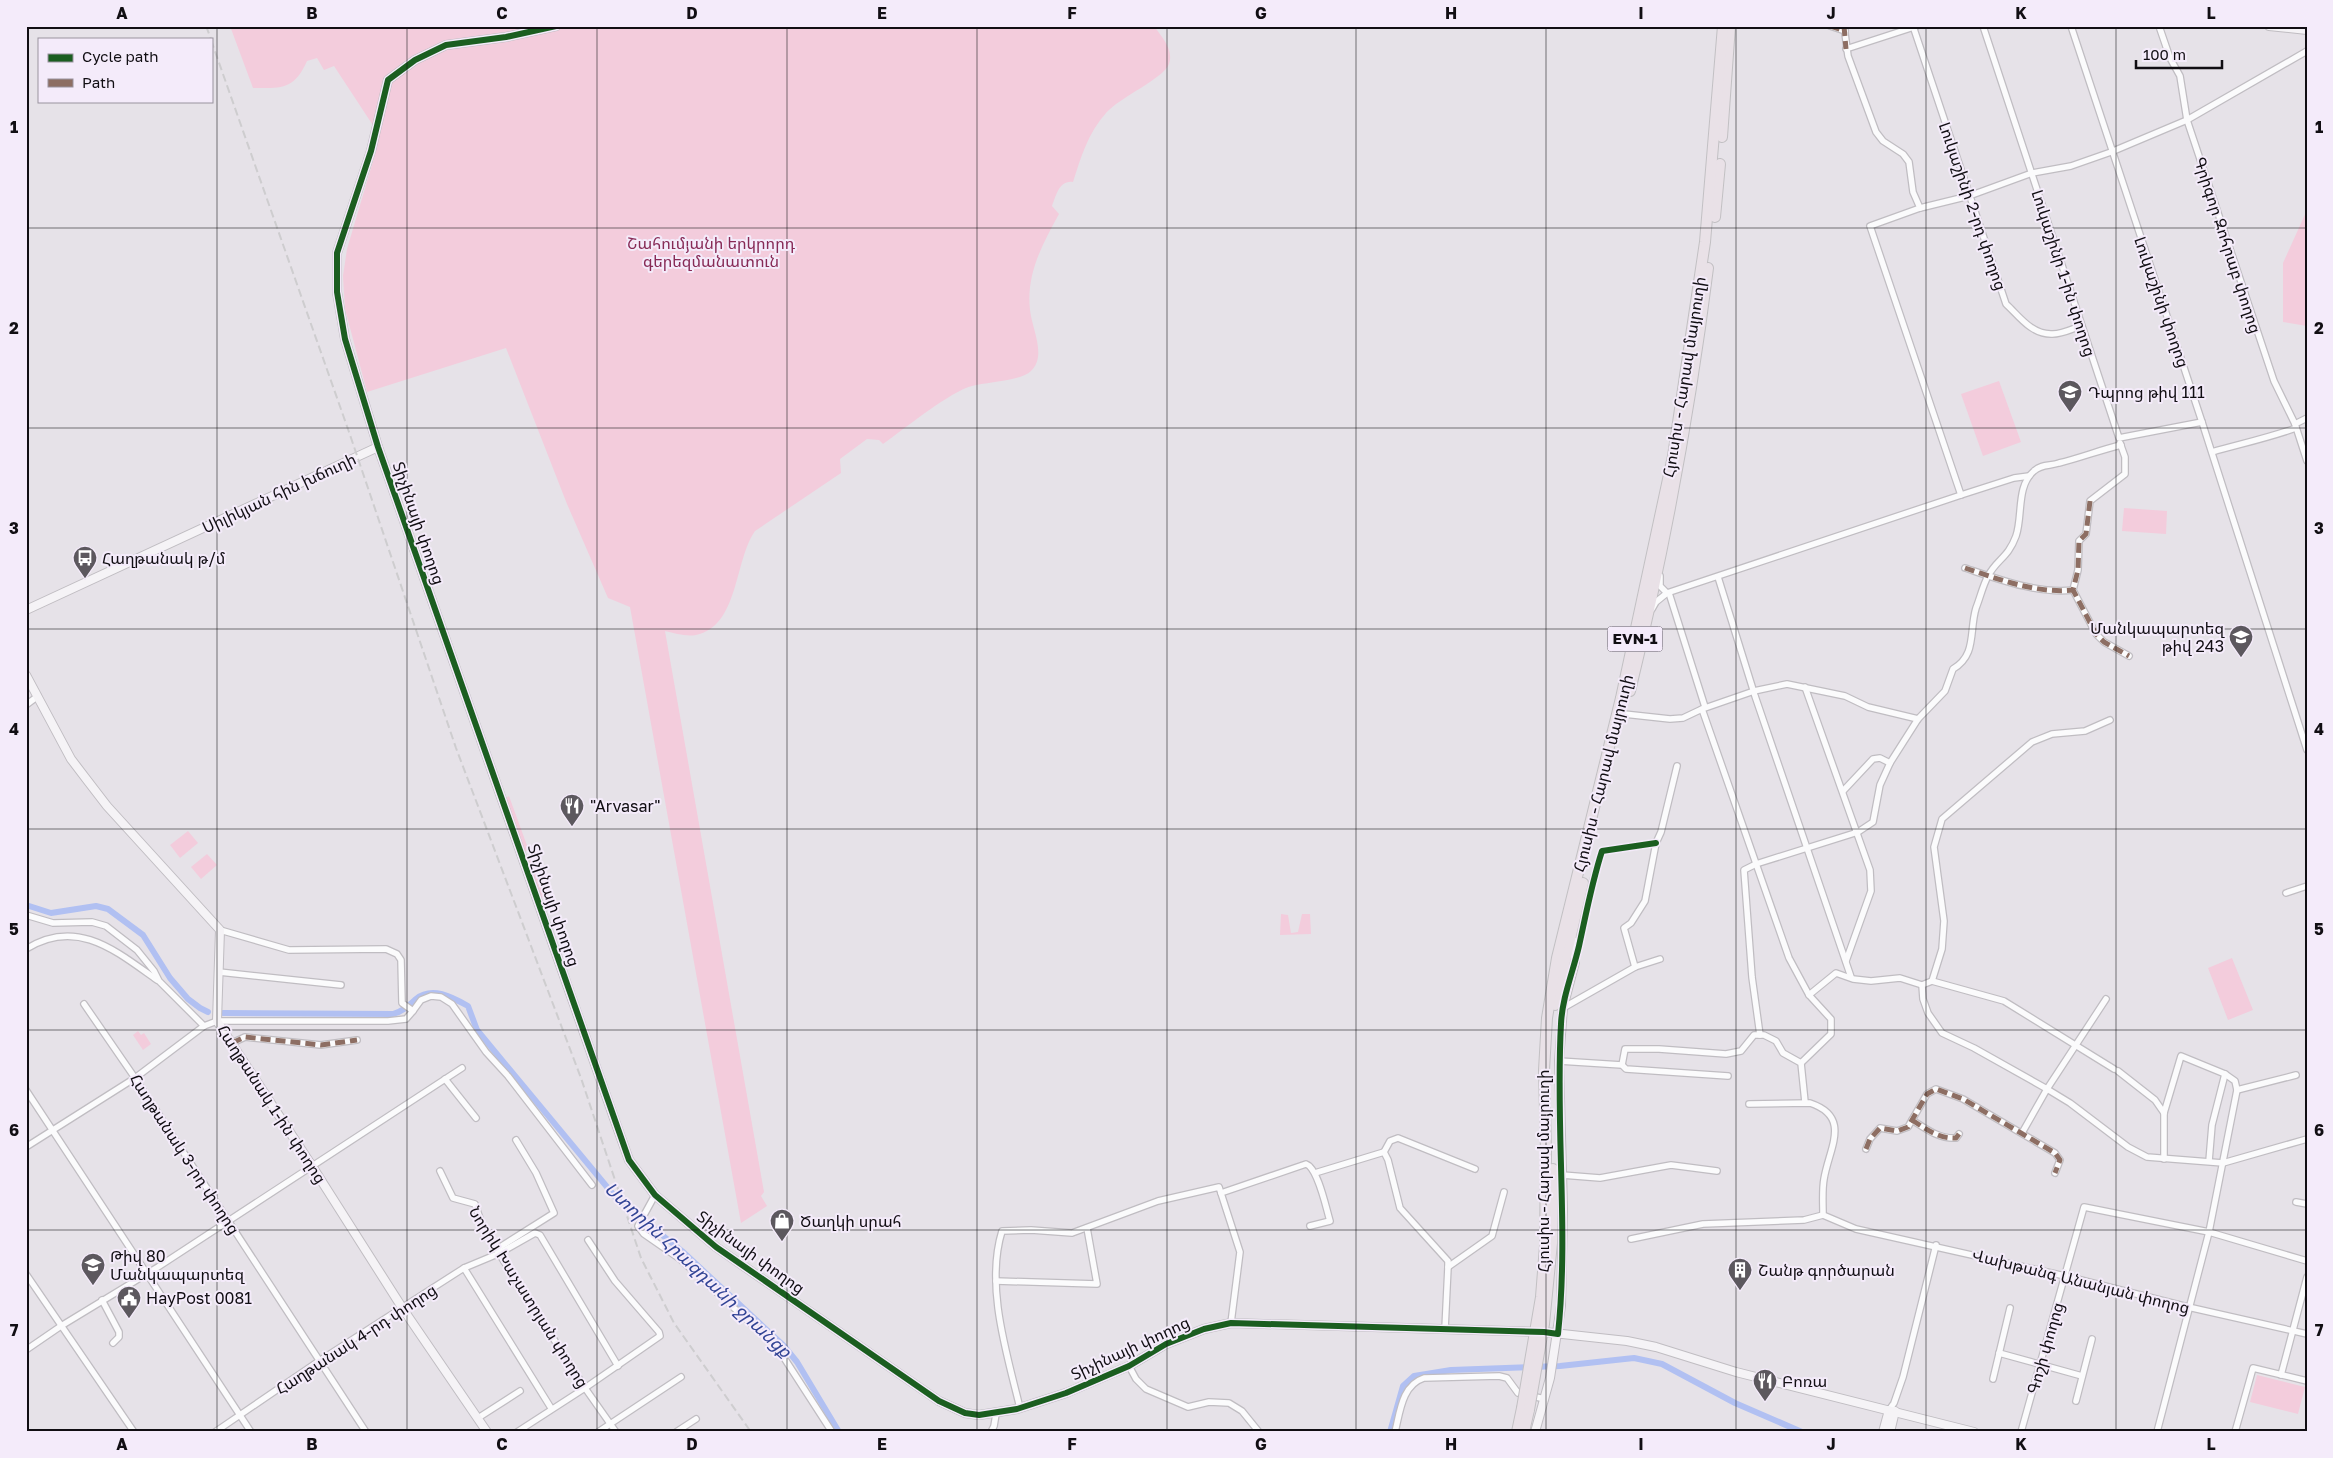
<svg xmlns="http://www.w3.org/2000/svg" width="2333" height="1458" font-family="'Golos Text','Noto Sans Armenian',sans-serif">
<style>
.green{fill:#f3ccdc}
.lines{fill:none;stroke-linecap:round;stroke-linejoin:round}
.canal{stroke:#b1c0f2;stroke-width:6}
.street-casing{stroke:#c0bdc2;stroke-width:8}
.secondary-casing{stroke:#c0bdc2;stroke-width:10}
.highway-casing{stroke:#c2c0c3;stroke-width:12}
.street{stroke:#fbfbfc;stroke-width:5.5}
.secondary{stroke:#f5f3f6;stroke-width:8}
.highway{stroke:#e9e1e7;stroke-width:10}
.rail{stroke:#cecdcf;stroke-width:2;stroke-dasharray:8 4;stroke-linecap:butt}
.highway-bridge-casing{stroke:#c2c0c3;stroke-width:12;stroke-linecap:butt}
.highway-bridge{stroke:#e9e1e7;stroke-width:10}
.quiet{stroke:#8d6e63;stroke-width:5;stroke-dasharray:10 5;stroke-linecap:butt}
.cycleway-casing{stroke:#f4ebfa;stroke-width:9}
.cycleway{stroke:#1b5e20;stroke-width:6}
.grid{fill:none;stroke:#110e13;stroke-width:1;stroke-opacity:0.55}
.labels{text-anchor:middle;stroke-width:4;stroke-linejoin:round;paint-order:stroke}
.shield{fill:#f4ebfa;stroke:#555058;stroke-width:1}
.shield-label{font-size:15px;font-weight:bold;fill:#110e13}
.street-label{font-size:16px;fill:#110e13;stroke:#f4ebfa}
.park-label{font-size:16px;fill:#872a56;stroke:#f4ebfa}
.poi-label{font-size:16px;fill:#110e13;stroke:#f4ebfa;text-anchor:start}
.water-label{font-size:18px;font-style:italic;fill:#324495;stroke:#f4ebfa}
.neatline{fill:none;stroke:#110e13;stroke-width:2}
.grid-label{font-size:16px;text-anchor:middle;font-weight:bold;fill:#110e13}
</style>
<rect width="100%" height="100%" fill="#e6e2e8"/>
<g class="green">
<path d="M230,26H1154C1162,37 1174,50 1169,64C1164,78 1119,98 1106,113C1088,133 1081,157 1073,182C1059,180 1056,196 1052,206L1059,214C1042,245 1026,274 1030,310C1032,329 1047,356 1031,371C1021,381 986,382 972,386C951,391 904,429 883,444L879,440L867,439L840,459L841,473L755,531C734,561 739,626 696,635C686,637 675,633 665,631L764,1192L761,1196L767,1206L741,1223L630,607L608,598L567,504L506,348L367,392L345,309L343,276L347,249L376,151L378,133L334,66L324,70L317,58L307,61C294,90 282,88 253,88Z"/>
<path d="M2307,210V326L2283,322V263Z"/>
<path d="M1999,381L2021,442L1983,456L1961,394Z"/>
<path d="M2124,508L2167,511L2166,534L2122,531Z"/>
<path d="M509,796L529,851H525L506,798Z"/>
<path d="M188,831L198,843L180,858L170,845Z"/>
<path d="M207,854L217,865L201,879L191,867Z"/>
<path d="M532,858L546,898L541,897L528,861Z"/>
<path d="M1281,914L1288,915L1291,933L1298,932L1302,914H1310L1311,934L1280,935Z"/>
<path d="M2232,958L2253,1010L2228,1020L2208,968Z"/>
<path d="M138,1031L141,1035L144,1033L151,1044L143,1050L133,1035Z"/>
<path d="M2257,1375L2305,1387L2298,1414L2250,1402Z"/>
</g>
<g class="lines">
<g class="canal">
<path d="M26,905L51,913L96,906L108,909L143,935L170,978L188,999L200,1008L208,1012"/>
<path d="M223,1013L393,1014C403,1011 408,1006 416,999C432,986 452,997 468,1006L477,1030L617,1199L682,1251L784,1346L797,1362L839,1432"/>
<path d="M1390,1432L1403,1386L1414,1376L1451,1370L1560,1366L1634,1358L1662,1364L1735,1403L1802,1432"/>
</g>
<defs>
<g id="street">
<path d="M1830,26L1845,31"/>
<path d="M1844,26L1848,56L1876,132L1883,141L1903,154L1909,162L1913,192L1920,208"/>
<path d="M1913,26L2006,304C2019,316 2031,334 2051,334C2060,335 2072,329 2081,326"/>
<path d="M1983,26L2119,438L2202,422"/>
<path d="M2071,26L2202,422L2307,750"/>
<path d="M2159,26L2170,58L2180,76L2187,120L2274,381L2295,424L2307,461"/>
<path d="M1846,49L1917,26"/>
<path d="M2295,424L2307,418"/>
<path d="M2120,443L2125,457V474L2090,501L2086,534L2079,541L2078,570L2073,590L2096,634L2104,642L2129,656"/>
<path d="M2212,452C2240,444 2268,438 2296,428"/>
<path d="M1961,495L1870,226L1920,208L1969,196L2032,173L2071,166L2111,152L2187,120L2307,51"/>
<path d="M1965,568C1998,579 2037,594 2073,590"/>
<path d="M1660,576V586L1667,593"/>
<path d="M1718,577L1755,696L1851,977"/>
<path d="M1669,593L1705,707"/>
<path d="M1652,609L1656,602L1667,593L1961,495L2014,478L2029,476"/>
<path d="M1805,687L1870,870L1871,891L1846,961"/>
<path d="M26,705L38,696"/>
<path d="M1624,714L1670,719L1683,718L1702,709"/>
<path d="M1843,791L1873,759L1880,758L1890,763"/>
<path d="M2286,893L2307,886"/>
<path d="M26,915L53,923L92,922L106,926L137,950L154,971L159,981L204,1026"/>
<path d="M26,949C77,917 116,951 157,980"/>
<path d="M1576,958L1589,894L1602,851L1656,843"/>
<path d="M1635,967L1624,928L1631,923L1645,901L1656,843L1661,832L1677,766"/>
<path d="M219,972L341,985"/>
<path d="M1932,981L1942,949L1944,921L1934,847L1942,819L2032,742L2052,734L2085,731L2110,720"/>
<path d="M1922,985L1923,999L1928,1013L1942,1033L1974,1048L2047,1089L2070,1103L2128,1147L2147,1157L2223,1163L2307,1139"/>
<path d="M1809,995L1836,973L1853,979L1871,981L1900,978L1922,985L1932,981L2004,1001L2114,1069"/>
<path d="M84,1004L135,1078L366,1432"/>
<path d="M1563,1008L1635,967L1660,959"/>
<path d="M413,1011L421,1000L431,996L441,997L452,1004L486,1052L508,1076L592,1185"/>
<path d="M1760,1035L1752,977L1744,870L1756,864L1858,832L1873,822L1880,785L1890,763L1918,719L1945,691L1953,669C1977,655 1969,631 1976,608C1980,598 1983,585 1988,576C1997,559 2008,558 2016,536C2023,516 2016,486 2034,471C2041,464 2050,466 2059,463C2080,458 2100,450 2121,445"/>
<path d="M232,1043L245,1037L321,1045L357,1040"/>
<path d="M1559,1061L1622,1065L1626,1069L1728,1076"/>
<path d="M1801,1063L1831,1034V1019L1809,995L1789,958L1702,709L1754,691L1787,684L1845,696L1868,707L1918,719"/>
<path d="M1622,1065L1625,1049H1659L1726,1054L1741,1051L1754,1035H1764L1776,1041L1783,1053L1801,1063L1805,1102"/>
<path d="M2118,1071L2155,1100L2164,1113"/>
<path d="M445,1079L476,1118"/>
<path d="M26,1090L251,1432"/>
<path d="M2237,1090L2296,1075"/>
<path d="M1749,1104L1810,1103C1852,1117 1829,1148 1824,1179C1822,1190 1823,1203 1823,1215L1856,1229L2065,1276L2188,1307L2307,1334"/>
<path d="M1912,1120C1926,1129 1939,1139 1956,1138L1959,1134"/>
<path d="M2022,1133L2047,1089L2106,999"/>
<path d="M26,1147L135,1078L204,1026L217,1021H388L406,1019L413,1011L402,1003L401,960L397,954L386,949L289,950L220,930"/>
<path d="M1866,1149L1870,1139L1880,1128L1897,1131L1908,1127L1927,1094L1936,1089L1963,1099L2055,1153L2060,1160L2055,1173"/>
<path d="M2209,1161L2212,1125L2225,1074"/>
<path d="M440,1171L453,1198L475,1204L484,1230L585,1388L616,1432"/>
<path d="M1315,1173L1384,1152"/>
<path d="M1562,1175L1600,1178L1671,1165L1717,1171"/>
<path d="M1221,1193L1306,1164C1318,1168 1326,1208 1330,1221L1310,1226"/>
<path d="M655,1195L638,1226L644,1234L680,1259L777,1347L832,1432"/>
<path d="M2296,1202L2307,1204"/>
<path d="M1631,1239L1703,1224L1804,1220L1823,1215"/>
<path d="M497,1249L554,1213L536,1173L516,1140"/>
<path d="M1448,1267V1261L1400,1208L1388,1160L1384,1152L1390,1141L1398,1138L1475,1169"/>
<path d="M464,1268L551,1408"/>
<path d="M26,1274L134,1432"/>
<path d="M996,1281L1097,1284L1087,1228"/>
<path d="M102,1300L119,1332V1337L113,1343"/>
<path d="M1445,1329L1448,1267L1492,1236L1504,1192"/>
<path d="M26,1350L61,1326L158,1267L462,1068"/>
<path d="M1999,1353L2082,1376"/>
<path d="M1129,1366L1136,1379L1146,1389L1188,1407L1209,1402L1229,1403L1242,1411L1259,1432"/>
<path d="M2281,1375L2307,1277"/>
<path d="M1993,1379L2010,1308"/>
<path d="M2076,1401L2092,1339"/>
<path d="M1020,1408C1007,1354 985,1286 1002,1231L1031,1230L1072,1233L1158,1201L1219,1187L1240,1252L1231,1323"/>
<path d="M1889,1410L1894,1403L1903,1377L1936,1245"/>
<path d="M478,1418L520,1391"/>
<path d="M215,1432L319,1361L464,1268L500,1253L535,1233L540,1235L618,1366"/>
<path d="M517,1432L585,1388L660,1336L659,1332L615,1281L588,1240"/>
<path d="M598,1432L681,1377"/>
<path d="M676,1432L696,1419"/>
<path d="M991,1432L994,1426L996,1414"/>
<path d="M1395,1432C1400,1412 1402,1385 1424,1378L1499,1376L1507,1378L1518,1393L1545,1399"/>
<path d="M2021,1432L2084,1207L2209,1232L2307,1261"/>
<path d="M2157,1432L2209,1232L2237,1090L2235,1081L2225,1074L2181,1056L2164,1113V1159"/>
<path d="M2235,1432L2253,1368L2307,1381"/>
</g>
<g id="secondary">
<path d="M556,26L506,37L446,45L415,60L388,80L371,151L337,253V292L345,339L378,447L615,1121L629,1160L655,1195L716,1247L939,1401L965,1413L979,1415L1017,1409L1066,1393L1129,1366L1166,1344L1204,1329L1231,1323L1544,1332L1627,1341L1656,1347L1736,1372L1974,1432"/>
<path d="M2269,26L2307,30"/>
<path d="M26,610L378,447"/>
<path d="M26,675L71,759L87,780L107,806L220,930L217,1021L312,1166L403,1309L487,1432"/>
<path d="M1535,1432L1550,1378L1561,1306L1563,1209L1559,1061L1563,1008L1575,962L1573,941"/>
<path d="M1883,1432L1889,1410"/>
<path d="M1890,1432L1895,1411"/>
</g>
<g id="highway">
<path d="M1722,137L1730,26"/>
<path d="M1715,217L1720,164"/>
<path d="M1630,691C1664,552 1690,411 1708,268"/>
<path d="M1555,1005L1583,883"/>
<path d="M1552,1243L1553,1169"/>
<path d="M1545,1246L1546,1151L1544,1070L1547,1018L1557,958L1621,698L1673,456L1705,242L1723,26"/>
<path d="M1517,1432L1522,1408"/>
<path d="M1524,1432L1529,1410"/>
</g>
</defs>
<use href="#street" class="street-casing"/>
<use href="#secondary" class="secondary-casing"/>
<use href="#highway" class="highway-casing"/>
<use href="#street" class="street"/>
<use href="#secondary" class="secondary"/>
<use href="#highway" class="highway"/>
<g class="rail">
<path d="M206,26L211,39"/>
<path d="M211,40L349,432L456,748L581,1078L641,1258L674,1323L751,1432"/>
</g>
<defs>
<g id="highway-bridge">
<path d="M1522,1408L1541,1297L1545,1246"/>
<path d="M1529,1410L1544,1324L1552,1243"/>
</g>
</defs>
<use href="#highway-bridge" class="highway-bridge-casing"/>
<use href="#highway-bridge" class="highway-bridge"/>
<g class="quiet">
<path d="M1830,26L1845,31"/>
<path d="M1844,26L1846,49"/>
<path d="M2090,501L2086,534L2079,541L2078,570L2073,590L2096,634L2104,642L2129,656"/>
<path d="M1965,568C1998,579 2037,594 2073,590"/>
<path d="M232,1043L245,1037L321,1045L357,1040"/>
<path d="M1912,1120C1926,1129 1939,1139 1956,1138L1959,1134"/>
<path d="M1866,1149L1870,1139L1880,1128L1897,1131L1908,1127L1927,1094L1936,1089L1963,1099L2055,1153L2060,1160L2055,1173"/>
</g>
<defs>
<path id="cycleway" d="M556,26L506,37L446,45L415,60L388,80L371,151L337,253V292L345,339L378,447L629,1160L655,1195L716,1247L939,1401L965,1413L979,1415L1017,1409L1066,1393L1129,1366L1166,1344L1204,1329L1231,1323L1544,1332L1558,1334C1569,1231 1555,1127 1561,1024C1562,998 1573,972 1579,946C1586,914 1592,882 1602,851L1656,843"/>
</defs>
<use href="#cycleway" class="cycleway-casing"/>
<use href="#cycleway" class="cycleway"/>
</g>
<path class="grid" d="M217,26V1432M407,26V1432M597,26V1432M787,26V1432M977,26V1432M1167,26V1432M1356,26V1432M1546,26V1432M1736,26V1432M1926,26V1432M2116,26V1432M26,228H2307M26,428H2307M26,629H2307M26,829H2307M26,1030H2307M26,1230H2307"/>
<defs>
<symbol id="school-pin" viewBox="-11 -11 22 30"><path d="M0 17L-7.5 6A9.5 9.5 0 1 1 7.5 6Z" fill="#5c585e" stroke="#f4ebfa"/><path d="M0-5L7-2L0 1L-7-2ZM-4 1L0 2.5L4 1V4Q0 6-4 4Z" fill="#fff"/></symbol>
<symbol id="bus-pin" viewBox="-11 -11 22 30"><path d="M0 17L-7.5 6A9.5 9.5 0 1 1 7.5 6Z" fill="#5c585e" stroke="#f4ebfa"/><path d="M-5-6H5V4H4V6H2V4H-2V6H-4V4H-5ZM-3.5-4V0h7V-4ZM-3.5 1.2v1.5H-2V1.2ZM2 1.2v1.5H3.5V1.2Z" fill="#fff"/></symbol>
<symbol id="restaurant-pin" viewBox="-11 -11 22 30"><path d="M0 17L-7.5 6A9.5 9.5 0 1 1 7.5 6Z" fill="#5c585e" stroke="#f4ebfa"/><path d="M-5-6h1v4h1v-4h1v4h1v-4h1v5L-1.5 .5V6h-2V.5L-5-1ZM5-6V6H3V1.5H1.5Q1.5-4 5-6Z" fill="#fff"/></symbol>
<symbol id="shop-pin" viewBox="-11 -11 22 30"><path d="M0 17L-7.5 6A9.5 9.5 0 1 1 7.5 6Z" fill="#5c585e" stroke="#f4ebfa"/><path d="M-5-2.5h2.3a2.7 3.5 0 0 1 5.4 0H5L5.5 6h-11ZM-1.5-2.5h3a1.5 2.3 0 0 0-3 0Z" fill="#fff"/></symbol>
<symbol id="building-pin" viewBox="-11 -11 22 30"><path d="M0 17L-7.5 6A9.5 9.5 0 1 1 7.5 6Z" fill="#5c585e" stroke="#f4ebfa"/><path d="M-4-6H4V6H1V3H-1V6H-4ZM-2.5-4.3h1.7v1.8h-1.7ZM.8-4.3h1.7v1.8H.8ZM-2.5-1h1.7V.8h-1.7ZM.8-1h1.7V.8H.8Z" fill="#fff"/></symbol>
<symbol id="civic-pin" viewBox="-11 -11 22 30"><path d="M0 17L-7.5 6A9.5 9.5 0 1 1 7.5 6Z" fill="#5c585e" stroke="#f4ebfa"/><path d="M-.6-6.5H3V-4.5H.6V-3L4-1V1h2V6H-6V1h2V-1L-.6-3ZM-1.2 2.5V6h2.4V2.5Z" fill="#fff"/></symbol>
</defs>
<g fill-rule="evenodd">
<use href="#school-pin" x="2056" y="378" width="28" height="38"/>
<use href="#bus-pin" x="71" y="544" width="28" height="38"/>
<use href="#school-pin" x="2227" y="623" width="28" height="38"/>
<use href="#restaurant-pin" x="558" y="792" width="28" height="38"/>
<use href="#shop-pin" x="768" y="1207" width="28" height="38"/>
<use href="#school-pin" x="79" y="1251" width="28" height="38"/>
<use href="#building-pin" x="1726" y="1256" width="28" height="38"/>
<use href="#civic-pin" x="115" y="1284" width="28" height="38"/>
<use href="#restaurant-pin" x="1751" y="1367" width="28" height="38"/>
</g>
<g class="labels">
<rect class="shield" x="1607.5" y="626.5" width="55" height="25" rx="4"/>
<g class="shield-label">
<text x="1635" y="644">EVN-1</text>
</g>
<g class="street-label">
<text transform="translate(1973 206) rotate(71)" y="6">Լուկաշինի 2-րդ փողոց</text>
<text transform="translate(2228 245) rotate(72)" y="6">Գրիգոր Զոհրաբ փողոց</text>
<text transform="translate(2064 273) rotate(72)" y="6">Լուկաշինի 1-ին փողոց</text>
<text transform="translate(2162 302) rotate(71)" y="6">Լուկաշինի փողոց</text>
<text transform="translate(1684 377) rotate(-81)" y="6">Հյուսիս - Հարավ մայրուղի</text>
<text transform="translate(279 493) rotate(-25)" y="6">Սիլիկյան հին խճուղի</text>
<text transform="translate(419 523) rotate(71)" y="6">Տիչինայի փողոց</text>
<text transform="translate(1603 773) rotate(-76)" y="6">Հյուսիս - Հարավ մայրուղի</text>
<text transform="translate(554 905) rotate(71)" y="6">Տիչինայի փողոց</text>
<text transform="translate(272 1104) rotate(57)" y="6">Հաղթանակ 1-ին փողոց</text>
<text transform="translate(185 1154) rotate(57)" y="6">Հաղթանակ 3-րդ փողոց</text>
<text transform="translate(1543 1171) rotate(-90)" y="6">Հյուսիս - Հարավ մայրուղի</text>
<text transform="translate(751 1252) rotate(36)" y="6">Տիչինայի փողոց</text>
<text transform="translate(2081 1281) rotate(14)" y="6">Վախթանգ Անանյան փողոց</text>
<text transform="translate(529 1297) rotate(58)" y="6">Նորիկ Խաչատրյան փողոց</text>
<text transform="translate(356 1339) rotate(-33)" y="6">Հաղթանակ 4-րդ փողոց</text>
<text transform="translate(1130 1348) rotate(-25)" y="6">Տիչինայի փողոց</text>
<text transform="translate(2045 1348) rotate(-74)" y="6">Գոշի փողոց</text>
</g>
<g class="park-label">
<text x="711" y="249">Շահումյանի երկրորդ<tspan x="711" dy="18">գերեզմանատուն</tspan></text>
</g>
<g class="poi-label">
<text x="2088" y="398">Դպրոց թիվ 111</text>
<text x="102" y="564">Հաղթանակ թ/մ</text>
<text x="2224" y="634" text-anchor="end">Մանկապարտեզ<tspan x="2224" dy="18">թիվ 243</tspan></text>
<text x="590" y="812">"Arvasar"</text>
<text x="800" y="1227">Ծաղկի սրահ</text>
<text x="110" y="1262">Թիվ 80<tspan x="110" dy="18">Մանկապարտեզ</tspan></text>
<text x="1758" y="1276">Շանթ գործարան</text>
<text x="146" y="1304">HayPost 0081</text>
<text x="1782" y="1387">Բոռա</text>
</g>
<g class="water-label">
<text transform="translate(698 1270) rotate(43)" y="6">Ստորին Հրազդանի ջրանցք</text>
</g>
</g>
<rect width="2333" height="1458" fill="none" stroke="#f4ebfa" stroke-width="55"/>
<rect x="38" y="38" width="175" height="65" fill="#f4ebfa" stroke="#99939e"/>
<rect x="48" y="54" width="25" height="8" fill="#1b5e20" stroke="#99939e"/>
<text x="82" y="62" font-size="15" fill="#110e13">Cycle path</text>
<rect x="48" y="79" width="25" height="8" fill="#8d6e63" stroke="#99939e"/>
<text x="82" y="88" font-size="15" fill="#110e13">Path</text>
<path d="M2136 60v8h86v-8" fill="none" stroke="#110e13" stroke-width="2.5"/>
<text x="2143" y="60" font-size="15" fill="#110e13" stroke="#f4ebfa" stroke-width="4" paint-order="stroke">100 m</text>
<rect x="28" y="28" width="2278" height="1402" class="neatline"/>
<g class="grid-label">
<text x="122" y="19">A</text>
<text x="312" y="19">B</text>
<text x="502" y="19">C</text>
<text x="692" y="19">D</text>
<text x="882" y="19">E</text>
<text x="1072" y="19">F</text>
<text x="1261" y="19">G</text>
<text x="1451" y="19">H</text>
<text x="1641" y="19">I</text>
<text x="1831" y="19">J</text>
<text x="2021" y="19">K</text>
<text x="2211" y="19">L</text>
<text x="14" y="133">1</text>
<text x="2319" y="133">1</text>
<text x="14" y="334">2</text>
<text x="2319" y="334">2</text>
<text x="14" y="534">3</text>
<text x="2319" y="534">3</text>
<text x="14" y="735">4</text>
<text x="2319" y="735">4</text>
<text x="14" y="935">5</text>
<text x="2319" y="935">5</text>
<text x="14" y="1136">6</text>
<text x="2319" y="1136">6</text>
<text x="14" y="1336">7</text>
<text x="2319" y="1336">7</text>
<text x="122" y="1450">A</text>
<text x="312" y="1450">B</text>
<text x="502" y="1450">C</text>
<text x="692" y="1450">D</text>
<text x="882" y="1450">E</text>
<text x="1072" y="1450">F</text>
<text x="1261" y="1450">G</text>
<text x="1451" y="1450">H</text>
<text x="1641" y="1450">I</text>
<text x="1831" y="1450">J</text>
<text x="2021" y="1450">K</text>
<text x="2211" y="1450">L</text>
</g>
</svg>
